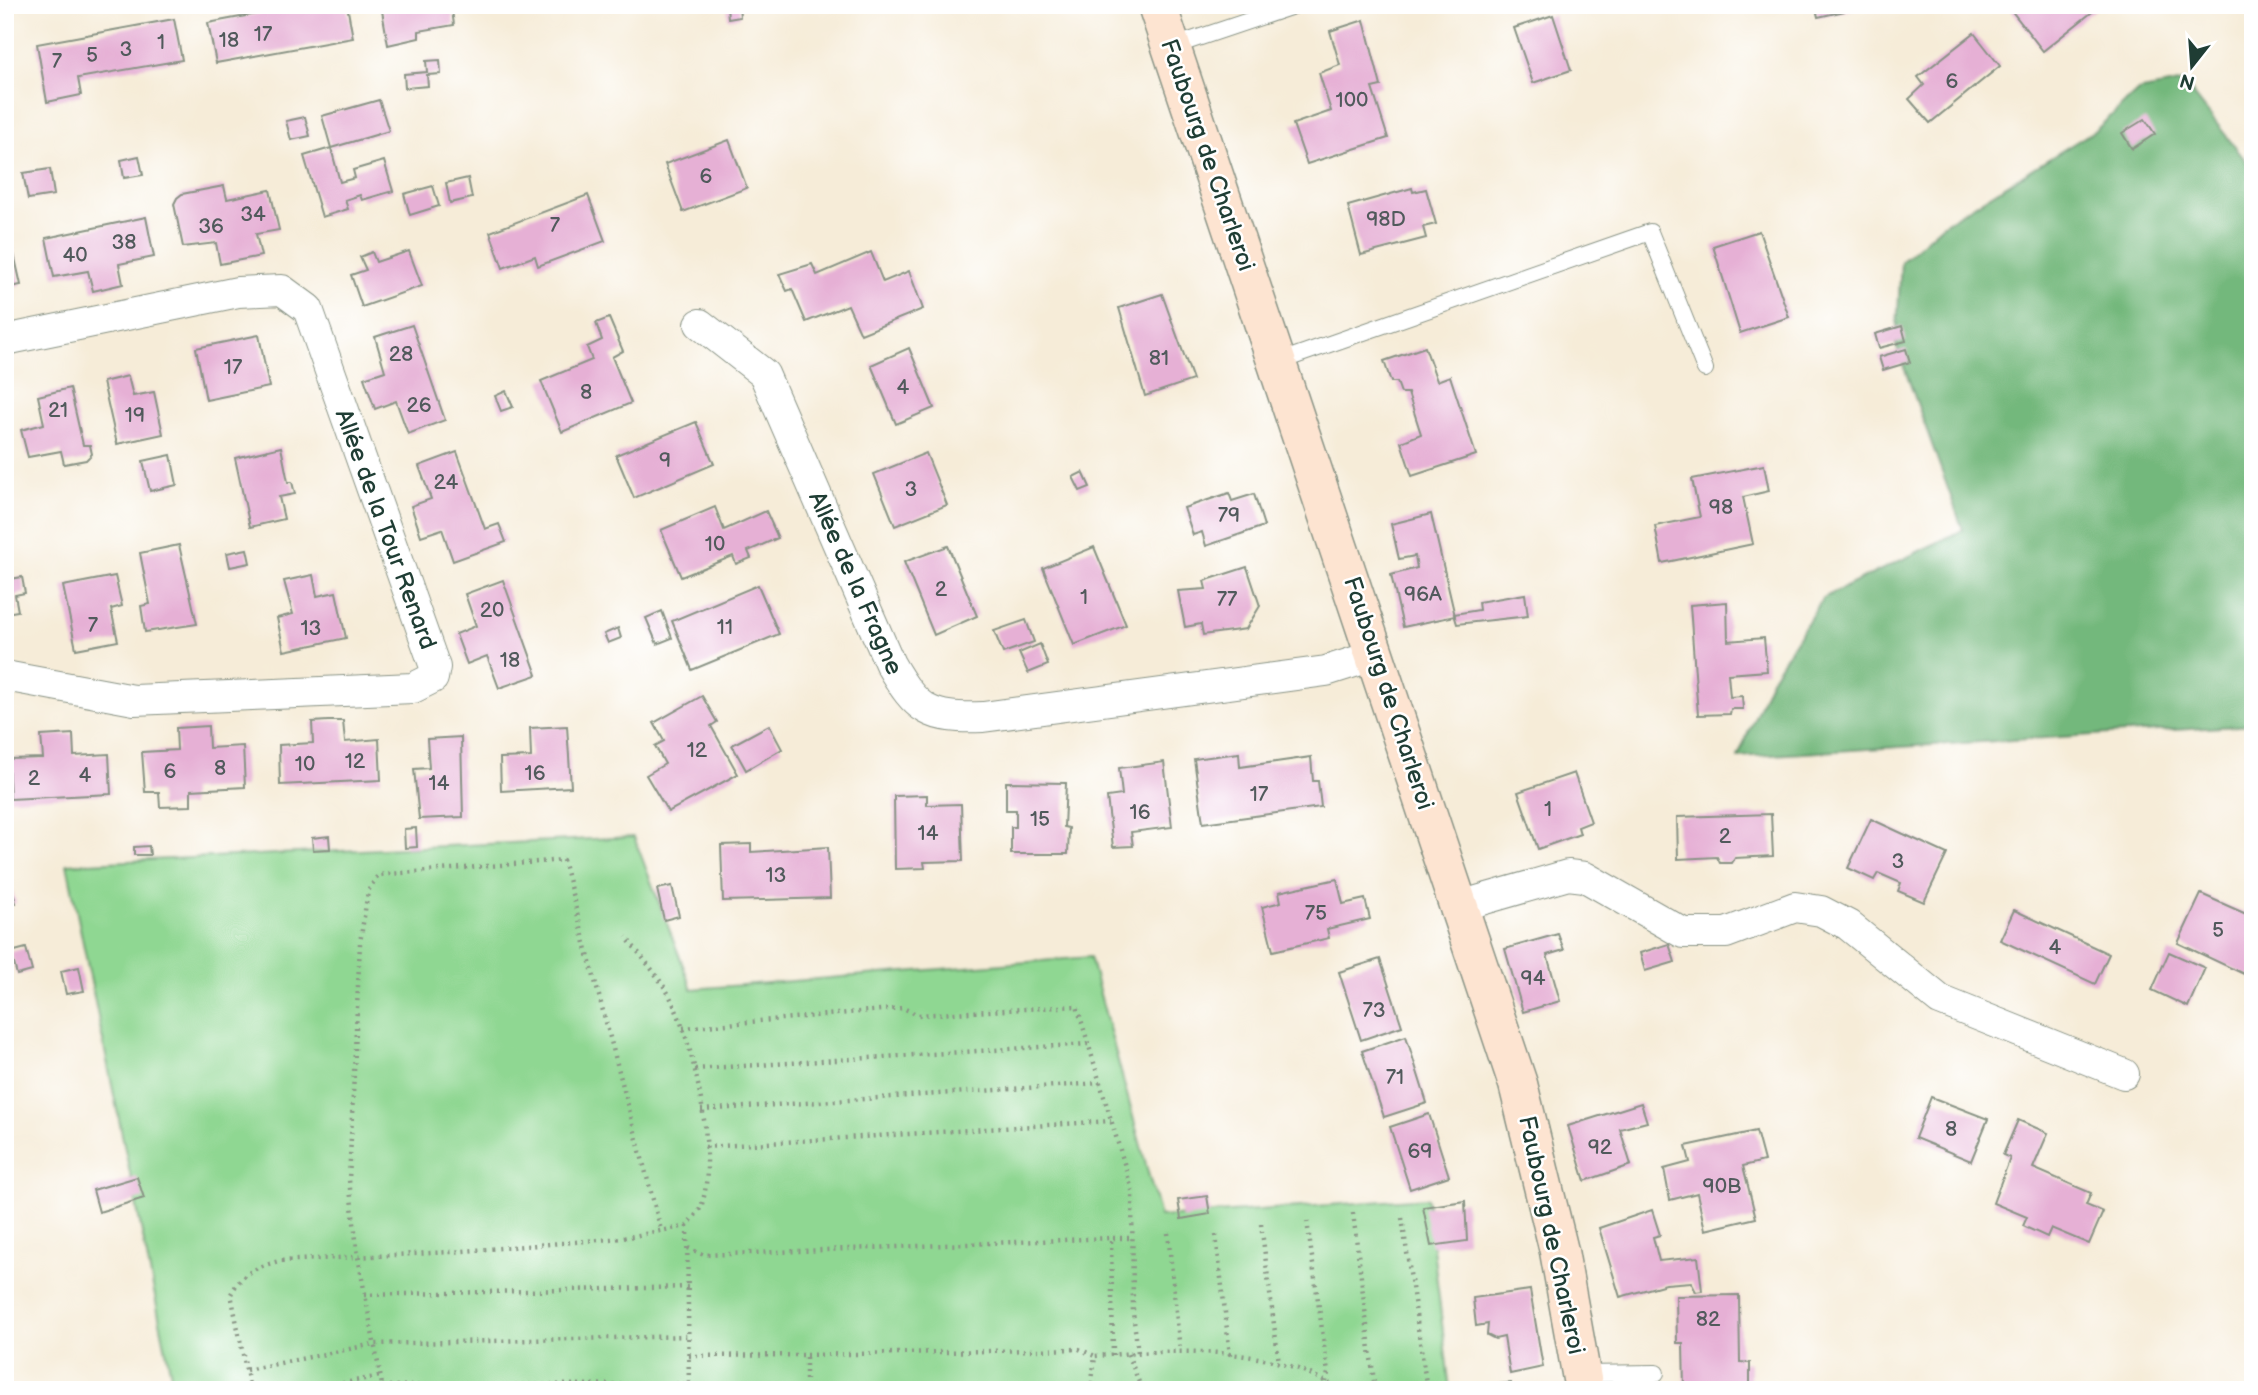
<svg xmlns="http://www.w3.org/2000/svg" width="2258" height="1395" font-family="'Balsamiq Sans',sans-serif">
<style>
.green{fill:#8fd792;stroke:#578a63;stroke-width:2}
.forest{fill:#73b87c;stroke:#497a58;stroke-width:2}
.building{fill:#e6b0d5}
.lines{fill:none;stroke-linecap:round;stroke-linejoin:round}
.lane-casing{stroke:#8a9486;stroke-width:18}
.street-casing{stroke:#8a9486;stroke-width:32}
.secondary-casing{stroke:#8a9486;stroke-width:41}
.path{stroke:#8a9486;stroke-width:4.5;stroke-dasharray:2 5;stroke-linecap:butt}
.lane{stroke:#fff;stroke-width:16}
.street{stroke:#fff;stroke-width:30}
.secondary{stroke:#fde4d1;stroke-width:38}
.labels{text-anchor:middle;stroke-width:5;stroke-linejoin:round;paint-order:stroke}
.number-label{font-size:21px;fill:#515a5c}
.street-label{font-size:24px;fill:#1f3d34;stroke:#fff}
</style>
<rect width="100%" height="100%" fill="#fff"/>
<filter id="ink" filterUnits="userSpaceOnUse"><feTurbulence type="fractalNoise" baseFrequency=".0143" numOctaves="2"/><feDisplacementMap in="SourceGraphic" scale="14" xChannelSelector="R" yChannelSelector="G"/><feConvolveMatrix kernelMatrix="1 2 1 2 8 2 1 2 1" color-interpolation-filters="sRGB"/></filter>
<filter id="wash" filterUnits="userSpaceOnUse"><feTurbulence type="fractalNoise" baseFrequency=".00686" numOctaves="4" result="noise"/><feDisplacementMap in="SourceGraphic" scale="28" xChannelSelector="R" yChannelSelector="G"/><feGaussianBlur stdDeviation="1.57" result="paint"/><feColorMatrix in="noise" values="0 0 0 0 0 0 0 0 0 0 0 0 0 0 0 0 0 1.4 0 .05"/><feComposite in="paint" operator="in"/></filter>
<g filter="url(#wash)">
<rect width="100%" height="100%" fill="#f6ecd8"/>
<path class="green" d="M634,837L692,989L1090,957L1160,1217L1427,1198L1450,1390H174L67,864Z"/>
<path class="forest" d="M2184,82L2253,170V725L1738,757L1771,679L1823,598L1963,530L1896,345L1901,262L1942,225L2097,129L2138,91Z"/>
<g id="blocks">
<g class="building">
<path d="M305,5H347L353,38L216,63L208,23Z"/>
<path d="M381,5H470V7L452,10L454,25L419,31V38L388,45Z"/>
<path d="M727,5H739L740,17L728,19Z"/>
<path d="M1815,5H1867V6L1818,17Z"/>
<path d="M2016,5H2101L2043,51L2011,10Z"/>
<path d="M1553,15L1571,70L1533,83L1514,28Z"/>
<path d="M174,19L182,60L78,78L81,95L47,102L37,44Z"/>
<path d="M1364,20L1381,86L1372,88L1388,138L1307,164L1293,124L1331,111L1319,73L1340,65L1330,31Z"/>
<path d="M1974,33L2000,66L1930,123L1909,99L1924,85L1918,77Z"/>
<path d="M440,60L441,74L427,75L428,86L405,88L404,74L427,72L426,61Z"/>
<path d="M379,100L389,131L331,148L340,182L355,178L353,170L384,161L393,191L362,200L360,195L345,200L348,209L322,217L304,156L331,148L322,116Z"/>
<path d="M305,117L310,136L291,140L286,121Z"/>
<path d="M2145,119L2155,134L2132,149L2122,133Z"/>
<path d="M729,140L747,188L683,212L665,164Z"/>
<path d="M139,156L143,175L124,178L121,160Z"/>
<path d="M50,169L54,195L28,199L23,173Z"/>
<path d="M468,178L472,198L450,203L446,183Z"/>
<path d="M224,186L227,199L270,190L279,230L256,234L261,256L220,264L216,243L183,247L174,204L177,198L182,194Z"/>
<path d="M433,186L439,206L410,215L404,194Z"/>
<path d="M1412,188L1413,192L1426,189L1436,224L1423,227L1426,238L1361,255L1348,206Z"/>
<path d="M588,195L605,241L538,266L535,256L503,268L490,232Z"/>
<path d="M146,217L154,257L119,264L123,284L93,291L88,271L54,277L46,238Z"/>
<path d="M1759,231L1789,317L1740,333L1713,246Z"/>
<path d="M12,245L21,285L5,288V246Z"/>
<path d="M409,251L422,286L362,307L351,275L366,270L360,257L372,252L376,262Z"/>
<path d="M871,252L883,282L909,271L923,309L861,334L848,305L806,322L792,289L787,291L779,274L812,264L817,275Z"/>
<path d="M1162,294L1193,380L1145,396L1119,308Z"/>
<path d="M609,318L623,351L612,357L631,403L562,432L541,381L592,360L587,347L602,340L596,323Z"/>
<path d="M412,325L445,420L408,434L396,401L375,409L364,378L385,371L375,337Z"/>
<path d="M1902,326L1906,341L1879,348L1875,334Z"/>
<path d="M259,335L269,387L206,400L196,348Z"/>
<path d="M1425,347L1437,381L1450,376L1476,455L1412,476L1401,442L1421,434L1408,393H1401L1397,382H1391L1384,361Z"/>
<path d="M909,348L934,408L896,424L871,365Z"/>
<path d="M1906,349L1910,362L1883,370L1879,357Z"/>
<path d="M128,376L133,396L154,392L163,434L117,444L103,382Z"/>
<path d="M70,388L83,445H90L92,454L86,460L64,464L61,451L28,457L21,430L44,424L38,396Z"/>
<path d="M506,391L513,407L501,411L495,396Z"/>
<path d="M696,422L714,464L634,498L616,455Z"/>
<path d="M281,447L288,482H292L295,494L279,497L284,519L250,527L235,458Z"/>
<path d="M457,452L485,529L499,524L506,542L453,561L442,529L421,536L411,506L431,499L419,466Z"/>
<path d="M926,453L947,505L895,526L874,474Z"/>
<path d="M171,455L177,485L150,491L143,461Z"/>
<path d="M1764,465L1769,491L1743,497L1753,544L1662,563L1655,526L1700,517L1692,479Z"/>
<path d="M1083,472L1090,487L1080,491L1073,477Z"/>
<path d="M1229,493L1232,501L1254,494L1264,526L1206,546L1202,532L1193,535L1184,508Z"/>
<path d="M715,507L724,530L766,511L778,538L748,551L751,558L736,564L733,556L681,577L661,530Z"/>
<path d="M1431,514L1455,616L1403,627L1391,575L1417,568L1415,556L1399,559L1391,524Z"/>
<path d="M179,545L197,624L145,632L141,606L150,604L140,553Z"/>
<path d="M948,546L977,616L934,635L904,562Z"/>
<path d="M1094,547L1126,625L1074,645L1043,568Z"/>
<path d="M247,549L250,563L230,567L227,553Z"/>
<path d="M5,555L11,579L22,577L25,593L15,595L18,611L5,613Z"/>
<path d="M1247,567L1260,606L1246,629L1203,635L1201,624L1185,627L1178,591L1206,589L1204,581Z"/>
<path d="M313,575L317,596L336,592L346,638L284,651L277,618L293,614L284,581Z"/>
<path d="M115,576L122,606L111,609L118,641L76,649L63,586Z"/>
<path d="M503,580L537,675L499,688L487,656L467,664L456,634L476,626L465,594Z"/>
<path d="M758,585L779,634L692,670L672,621Z"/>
<path d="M1525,594L1528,616L1457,624L1454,614L1479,610L1478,602Z"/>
<path d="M1727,602L1728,641L1764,638L1767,671L1728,674L1730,697L1742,696L1743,709H1731L1730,714L1698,715L1690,605Z"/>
<path d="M662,611L672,638L657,644L646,618Z"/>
<path d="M1026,620L1034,642L1003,653L994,631Z"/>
<path d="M618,628L621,638L608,643L604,634Z"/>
<path d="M1040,644L1048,665L1028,673L1019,653Z"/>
<path d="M702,696L717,722L711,726L738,774L668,812L646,775L665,764L655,746L664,741L654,723Z"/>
<path d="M328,721H343L345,742L379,739L381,780L280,785L279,745L313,743L312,722Z"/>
<path d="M769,725L782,749L746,770L732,745Z"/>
<path d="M208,726L209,748L243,746L245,787L191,790V806L160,807L159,792H145L142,752L177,750L176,728Z"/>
<path d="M567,726L571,787L501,791L500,758L531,757L530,728Z"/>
<path d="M73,734L74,756L109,754L111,794L10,799L8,759L43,758L41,736Z"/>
<path d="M461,737L463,817L419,819L414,769L429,768L427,739Z"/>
<path d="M1239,753L1240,767L1311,757L1313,781H1318L1321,807L1203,823L1194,759Z"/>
<path d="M1164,762L1172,827L1131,832L1133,846L1113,847L1107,797L1122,795L1119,768Z"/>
<path d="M1574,773L1591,822L1578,827L1580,834L1538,849L1518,792Z"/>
<path d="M1006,782L1066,783L1064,827L1069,828L1068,854H1011V827H1016V810H1006Z"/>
<path d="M927,795V805L961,804L963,861L924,862L925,868L895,869L894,796Z"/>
<path d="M1771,814L1773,856L1735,858L1732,863H1720L1717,857L1678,859L1677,817Z"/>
<path d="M1871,819L1947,854L1924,902L1898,891L1901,883L1878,873L1874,880L1848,868Z"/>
<path d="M416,828L417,847L405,848L404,829Z"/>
<path d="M329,836L330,849L313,850L312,838Z"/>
<path d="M751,844V852L828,847L830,898L723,901L721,845Z"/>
<path d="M149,846L150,855H134V847Z"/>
<path d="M5,865L16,903L5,906Z"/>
<path d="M1337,879L1343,904L1365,899L1370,919L1327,929L1329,938L1273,951L1262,907L1281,902L1279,892Z"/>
<path d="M672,886L679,916L664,920L657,889Z"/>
<path d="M2201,894L2253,917L2252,978L2178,943Z"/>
<path d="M2014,910L2109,954L2095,984L2000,940Z"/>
<path d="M1558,934L1564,950L1547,955L1560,1001L1523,1012L1505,949Z"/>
<path d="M1669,944L1675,962L1645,971L1640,953Z"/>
<path d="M26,948L32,971L17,975L11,952Z"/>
<path d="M2169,952L2205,968L2188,1007L2152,990Z"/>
<path d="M1380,959L1402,1026L1361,1040L1339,972Z"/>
<path d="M79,967L84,991L66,994L61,971Z"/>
<path d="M1406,1036L1427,1103L1384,1117L1362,1051Z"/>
<path d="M1931,1097L1988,1119L1971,1161L1915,1138Z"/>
<path d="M1641,1103L1647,1122L1620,1129L1631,1165L1585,1181L1568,1126Z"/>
<path d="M1429,1114L1449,1176L1410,1189L1390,1127Z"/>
<path d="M2018,1120L2048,1133L2033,1168L2091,1193L2086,1205L2103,1212L2089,1244L2051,1228L2047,1237L2023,1226L2027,1217L1993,1203L2010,1158L2003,1155Z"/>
<path d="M1756,1131L1764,1161L1743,1166L1756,1218L1705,1230L1697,1193L1670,1200L1664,1169L1690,1162L1686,1146Z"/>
<path d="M137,1177L144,1198L99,1212L93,1190Z"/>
<path d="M1207,1196L1210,1214L1181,1219L1178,1200Z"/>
<path d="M1465,1201L1467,1241L1431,1246L1423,1207Z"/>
<path d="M1652,1210L1660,1235L1653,1237L1659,1261L1698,1257L1702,1291L1696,1292L1691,1282L1666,1284L1620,1297L1599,1228Z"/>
<path d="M1530,1290L1543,1367L1510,1374L1504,1337L1495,1339L1487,1335L1488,1324L1476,1326L1473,1298Z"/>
<path d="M1739,1295L1740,1362L1750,1363V1390L1684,1388L1683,1343H1677L1676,1296Z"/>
<path d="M1511,1383L1512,1390H1500L1499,1384Z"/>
</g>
</g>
</g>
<g filter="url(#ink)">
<use href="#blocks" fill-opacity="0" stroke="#8a9486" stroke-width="2"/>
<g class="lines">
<defs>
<g id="lane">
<path d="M1171,47L1296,5"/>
<path d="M1278,362L1650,232L1705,369"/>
<path d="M1582,1374L1656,1373"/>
</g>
<g id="street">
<path d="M700,324L764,374L890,664C917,711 929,719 983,717L1326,671L1376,655"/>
<path d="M5,340L238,292L282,290L308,309L435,667L433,678L413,688L134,700L5,676"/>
<path d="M1460,906L1568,875L1585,877L1683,933H1726L1795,907L1821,911L1848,925L1940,1000L2124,1074"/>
</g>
<path id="secondary" d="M1157,5L1518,1084L1559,1251L1584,1390"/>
</defs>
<use href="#lane" class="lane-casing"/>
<use href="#street" class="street-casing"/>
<use href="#secondary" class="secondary-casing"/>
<g class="path">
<path d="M683,1028L903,1008L918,1015L1077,1006L1132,1190L1133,1313L1138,1353"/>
<path d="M695,1069L1088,1044"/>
<path d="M701,1110L1100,1083"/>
<path d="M705,1147L1111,1121"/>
<path d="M1353,1213L1375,1390"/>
<path d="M1402,1218L1427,1390"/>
<path d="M1307,1221L1328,1373L1326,1382"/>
<path d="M1261,1224L1279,1363"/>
<path d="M687,1226L689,1390"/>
<path d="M1168,1233L1180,1351"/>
<path d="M1216,1235L1230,1355"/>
<path d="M688,1248L704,1255L1111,1238"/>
<path d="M364,1295L688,1287"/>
<path d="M1128,1354L1142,1390"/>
<path d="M806,1355L1079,1349L1095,1356"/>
<path d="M1113,1355L1111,1238H1132"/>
<path d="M689,1356L806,1355V1390"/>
<path d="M246,1370L374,1344L689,1336"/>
<path d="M382,1386L689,1384"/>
<path d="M250,1390L231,1294C242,1273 256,1267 279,1261L451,1252L623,1238L687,1226C692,1219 700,1211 702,1204C718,1154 693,1038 668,993C656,973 640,955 626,937"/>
<path d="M308,1390L380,1376"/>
<path d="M383,1390L358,1257L349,1180L360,943L368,891L378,875L563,860L661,1230"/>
<path d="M1091,1390L1095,1356C1158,1351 1223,1347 1284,1364C1303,1369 1321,1380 1339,1388"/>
</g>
<use href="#lane" class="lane"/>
<use href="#street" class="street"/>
<use href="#secondary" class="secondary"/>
</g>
</g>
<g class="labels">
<g class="number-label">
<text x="263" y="41">17</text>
<text x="229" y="47">18</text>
<text x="161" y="49">1</text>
<text x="126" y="56">3</text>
<text x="92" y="62">5</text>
<text x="57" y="68">7</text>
<text x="1952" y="88">6</text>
<text x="1352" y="107">100</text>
<text x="706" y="183">6</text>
<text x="253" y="221">34</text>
<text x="1386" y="226">98D</text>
<text x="555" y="232">7</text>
<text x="211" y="233">36</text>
<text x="124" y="249">38</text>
<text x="75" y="262">40</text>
<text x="401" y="361">28</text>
<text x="1159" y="365">81</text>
<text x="233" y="374">17</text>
<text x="903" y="394">4</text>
<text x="586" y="399">8</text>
<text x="419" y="412">26</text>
<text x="58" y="417">21</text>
<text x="135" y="422">19</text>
<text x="665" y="467">9</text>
<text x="446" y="489">24</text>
<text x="911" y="496">3</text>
<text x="1721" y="514">98</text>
<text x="1229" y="522">79</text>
<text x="715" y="551">10</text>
<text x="941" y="596">2</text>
<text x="1423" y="601">96A</text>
<text x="1084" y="604">1</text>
<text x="1227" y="606">77</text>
<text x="492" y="617">20</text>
<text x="93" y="632">7</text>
<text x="725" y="634">11</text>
<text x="311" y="635">13</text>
<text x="510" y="667">18</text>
<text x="697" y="757">12</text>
<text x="355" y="768">12</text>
<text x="305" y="771">10</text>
<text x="220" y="775">8</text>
<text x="170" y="778">6</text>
<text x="535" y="780">16</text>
<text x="85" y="782">4</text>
<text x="34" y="785">2</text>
<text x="439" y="790">14</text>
<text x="1259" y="801">17</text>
<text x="1548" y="816">1</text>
<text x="1140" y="819">16</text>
<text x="1040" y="826">15</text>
<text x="928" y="840">14</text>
<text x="1725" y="843">2</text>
<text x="1898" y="868">3</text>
<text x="776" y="882">13</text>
<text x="1316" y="920">75</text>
<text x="2218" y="937">5</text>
<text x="2055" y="954">4</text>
<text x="1533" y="985">94</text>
<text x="1374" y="1017">73</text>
<text x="1395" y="1084">71</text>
<text x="1951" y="1136">8</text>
<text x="1600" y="1154">92</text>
<text x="1420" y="1158">69</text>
<text x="1722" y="1193">90B</text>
<text x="1708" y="1326">82</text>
</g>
<g class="street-label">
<text transform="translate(1208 155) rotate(71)" y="8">Faubourg de Charleroi</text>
<text transform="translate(386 529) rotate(70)" y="8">Allée de la Tour Renard</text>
<text transform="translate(856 583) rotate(66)" y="8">Allée de la Fragne</text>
<text transform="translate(1389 693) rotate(72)" y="8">Faubourg de Charleroi</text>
<text transform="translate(1552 1235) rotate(78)" y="8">Faubourg de Charleroi</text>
</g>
</g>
<rect width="2258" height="1395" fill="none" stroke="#fff" stroke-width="28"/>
<g transform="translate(2192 66) rotate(197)" stroke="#ffffff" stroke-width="5" paint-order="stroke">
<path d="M0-5L12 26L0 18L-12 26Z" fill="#1f3d34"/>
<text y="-10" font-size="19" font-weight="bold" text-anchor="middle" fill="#1f3d34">N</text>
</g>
</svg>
